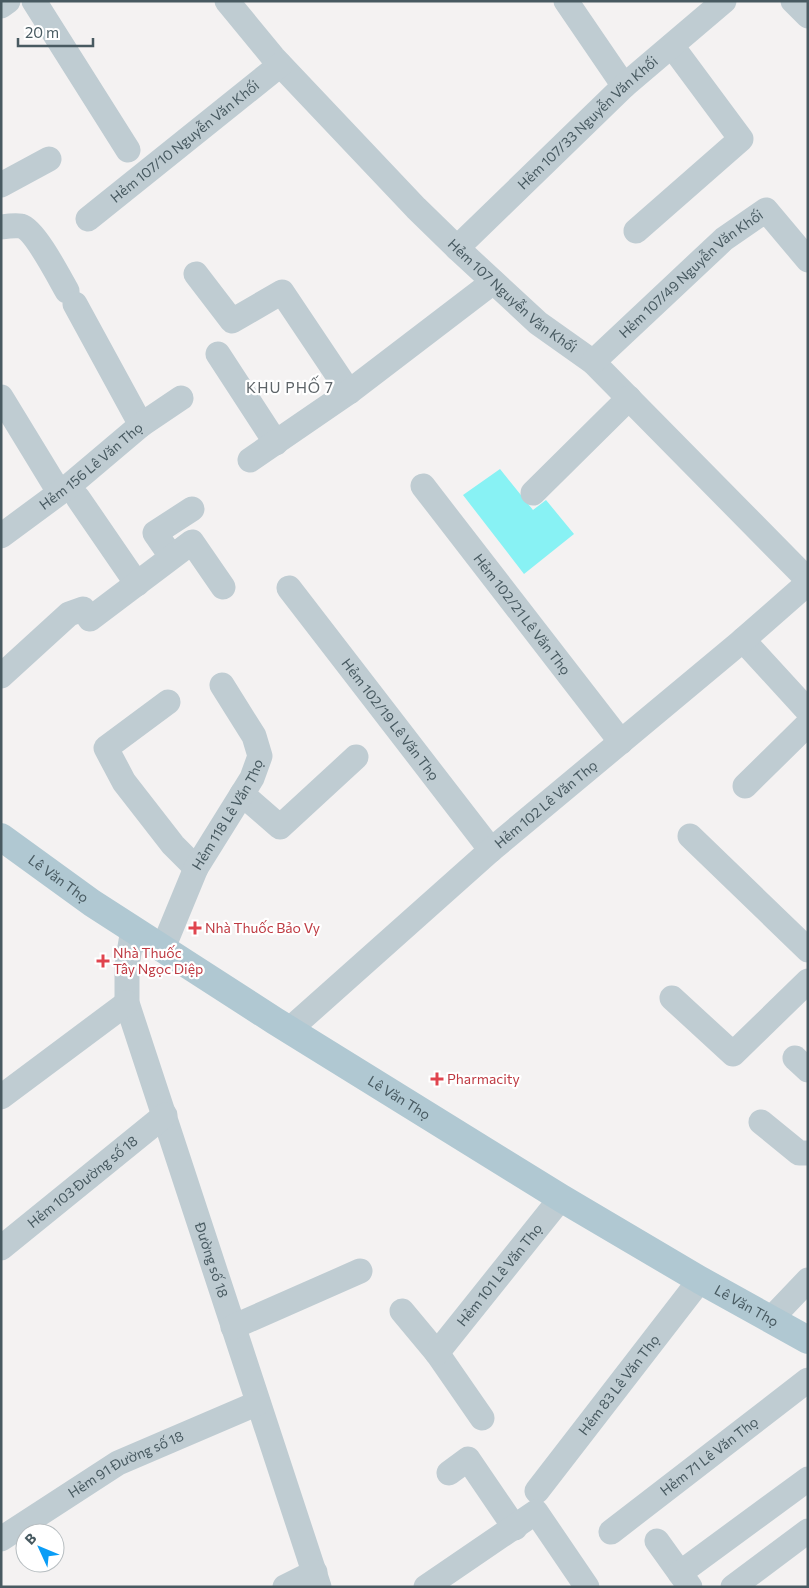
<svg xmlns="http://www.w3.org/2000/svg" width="809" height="1588" font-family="Commissioner,sans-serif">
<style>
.water{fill:#88f2f4}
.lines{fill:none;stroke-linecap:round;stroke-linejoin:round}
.minor{stroke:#bfccd2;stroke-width:25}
.major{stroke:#b0c8d2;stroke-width:28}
.health-dot{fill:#e0444e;stroke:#fff;stroke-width:2}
.labels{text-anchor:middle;stroke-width:4.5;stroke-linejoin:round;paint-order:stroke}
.street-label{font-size:14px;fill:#485a61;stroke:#fff}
.health-label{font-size:14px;fill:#be3a42;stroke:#fff;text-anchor:start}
.neighbourhood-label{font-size:15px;letter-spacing:1px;fill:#5d6468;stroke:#fff}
</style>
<rect width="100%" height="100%" fill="#f4f2f2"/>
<path class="water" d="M500,469L533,510L546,500L574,534L524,574L463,495Z"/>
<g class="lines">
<g class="minor">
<path d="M34,1L128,150"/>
<path id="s1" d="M227,1L273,57L416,208L457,248L538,323L593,362L808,580"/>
<path d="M566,1L624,86"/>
<path d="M793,1L808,16"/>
<path d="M1,6L8,1"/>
<path d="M1,185L49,159"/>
<path id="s2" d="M88,219L280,65"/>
<path d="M1,227C8,226 14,225 21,226C35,230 59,277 67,291"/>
<path d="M636,231L741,139L672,46"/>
<path id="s3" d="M457,248L624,86L724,1"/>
<path d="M196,274L232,321L282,292L349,392"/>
<path d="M75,304L141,425"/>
<path d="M218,354L276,443"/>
<path id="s4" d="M593,362L724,239L766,210L808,260"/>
<path d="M1,397L59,492"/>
<path d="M250,460L349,392L493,282"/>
<path id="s5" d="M423,486L621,742"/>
<path d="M533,493L629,398"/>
<path d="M78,498L137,584"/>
<path id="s6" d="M1,536L70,485L141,425L181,398"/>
<path d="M171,556L155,533L192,509"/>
<path id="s7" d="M289,588L491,850"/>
<path d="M743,640L808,711"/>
<path d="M1,676L69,614L83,609L90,619L192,542L223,587"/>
<path d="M168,702L106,748L124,782L173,845L196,868"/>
<path d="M745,786L808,724"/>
<path d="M242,794L280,827L356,757"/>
<path d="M690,836L808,950"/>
<path id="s8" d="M133,929L127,965V1003L319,1587"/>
<path id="s9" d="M163,948L196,868L252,778L260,756L254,736L222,685"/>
<path d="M672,998L733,1054L808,981"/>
<path id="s10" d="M289,1030L491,850L743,640L808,583"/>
<path d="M795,1058L808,1070"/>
<path d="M1,1097L127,1003"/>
<path d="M761,1122L799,1153H808"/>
<path id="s11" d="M1,1248L165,1115"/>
<path d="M402,1311L437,1353L482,1418"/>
<path d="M771,1319L808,1280"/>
<path d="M233,1327L360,1271"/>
<path id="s12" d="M437,1353L561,1198"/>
<path d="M449,1473L468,1459L515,1528"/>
<path id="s13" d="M537,1491L700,1280"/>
<path id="s14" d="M611,1532L808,1380"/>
<path id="s15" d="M1,1539L118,1463L258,1403"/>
<path d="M657,1541L690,1587"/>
<path d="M680,1573L808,1479"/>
<path d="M285,1587L315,1572"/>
<path d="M426,1587L536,1512L587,1587"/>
<path d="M733,1587L808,1531"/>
</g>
<path class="major" id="s16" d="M1,837L92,903L275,1021L561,1198L700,1280L808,1340"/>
</g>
<g class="health-dot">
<path d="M192.5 920.5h5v5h5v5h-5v5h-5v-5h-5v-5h5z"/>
<path d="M100.5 953.5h5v5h5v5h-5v5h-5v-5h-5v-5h5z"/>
<path d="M434.5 1071.5h5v5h5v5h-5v5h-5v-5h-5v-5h5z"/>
</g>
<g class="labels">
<g class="street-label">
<text dy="5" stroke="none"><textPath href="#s3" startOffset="181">Hẻm 107/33 Nguyễn Văn Khối</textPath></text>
<text dy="5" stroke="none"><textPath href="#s2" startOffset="124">Hẻm 107/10 Nguyễn Văn Khối</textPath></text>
<text dy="5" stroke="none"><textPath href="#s4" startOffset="132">Hẻm 107/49 Nguyễn Văn Khối</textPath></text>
<text dy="5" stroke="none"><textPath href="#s1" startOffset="411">Hẻm 107 Nguyễn Văn Khối</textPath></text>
<text dy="5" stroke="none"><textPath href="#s6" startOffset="114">Hẻm 156 Lê Văn Thọ</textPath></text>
<text dy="5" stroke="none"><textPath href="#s5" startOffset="162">Hẻm 102/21 Lê Văn Thọ</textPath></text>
<text dy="5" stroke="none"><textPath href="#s7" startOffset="166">Hẻm 102/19 Lê Văn Thọ</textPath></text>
<text dy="5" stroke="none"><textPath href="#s10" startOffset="342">Hẻm 102 Lê Văn Thọ</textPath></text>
<text dy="5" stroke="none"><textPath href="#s9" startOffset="149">Hẻm 118 Lê Văn Thọ</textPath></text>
<text dy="5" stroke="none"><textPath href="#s16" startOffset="71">Lê Văn Thọ</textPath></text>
<text dy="5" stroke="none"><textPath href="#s16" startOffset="476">Lê Văn Thọ</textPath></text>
<text dy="5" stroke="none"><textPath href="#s11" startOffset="105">Hẻm 103 Đường số 18</textPath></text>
<text dy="5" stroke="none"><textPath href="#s8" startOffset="345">Đường số 18</textPath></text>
<text dy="5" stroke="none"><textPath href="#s12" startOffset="100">Hẻm 101 Lê Văn Thọ</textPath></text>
<text dy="5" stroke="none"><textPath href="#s16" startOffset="881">Lê Văn Thọ</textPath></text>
<text dy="5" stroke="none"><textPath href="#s13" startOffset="134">Hẻm 83 Lê Văn Thọ</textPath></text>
<text dy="5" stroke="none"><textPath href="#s14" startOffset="124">Hẻm 71 Lê Văn Thọ</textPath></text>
<text dy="5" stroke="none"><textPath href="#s15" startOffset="146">Hẻm 91 Đường số 18</textPath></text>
</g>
<g class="health-label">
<text x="205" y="933">Nhà Thuốc Bảo Vy</text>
<text x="113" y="958">Nhà Thuốc<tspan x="113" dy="16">Tây Ngọc Diệp</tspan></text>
<text x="447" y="1084">Pharmacity</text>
</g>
<g class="neighbourhood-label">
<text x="290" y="393">KHU PHỐ 7</text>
</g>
</g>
<rect width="809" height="1588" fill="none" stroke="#485a61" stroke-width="5"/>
<g transform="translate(40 1548) rotate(314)"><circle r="24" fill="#ffffff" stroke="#b6bdc0"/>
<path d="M0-4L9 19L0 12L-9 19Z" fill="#0a9df6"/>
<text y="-8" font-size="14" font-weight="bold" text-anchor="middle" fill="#485a61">B</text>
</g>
<path d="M18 38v8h75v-8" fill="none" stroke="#485a61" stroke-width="2.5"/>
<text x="25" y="38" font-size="15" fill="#485a61" stroke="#ffffff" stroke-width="4" paint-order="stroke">20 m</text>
</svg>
